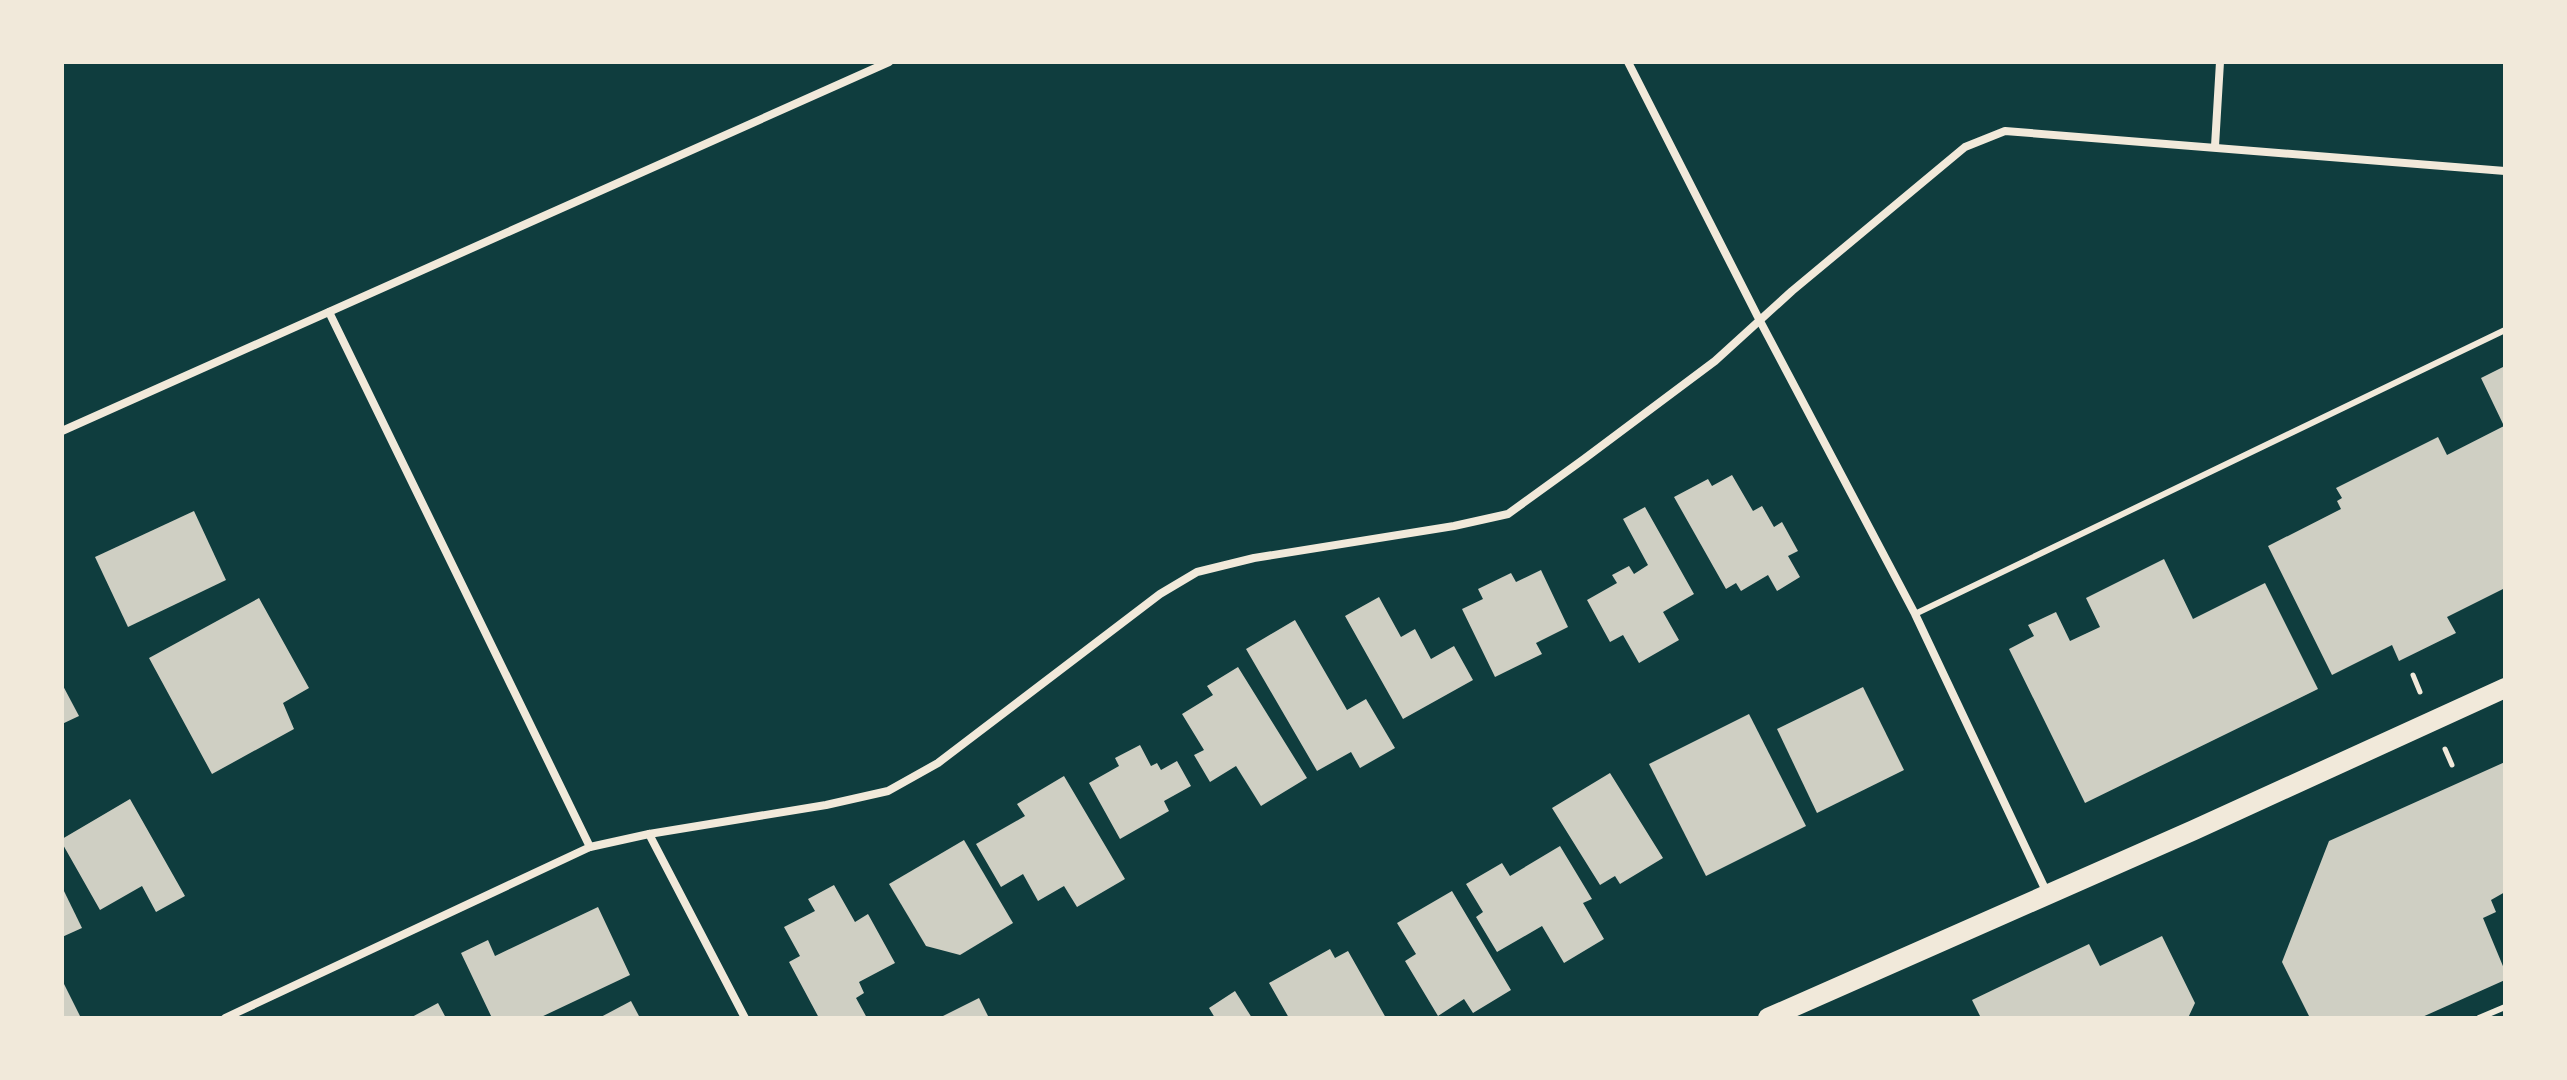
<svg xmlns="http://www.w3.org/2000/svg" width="2567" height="1080" font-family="Jost,sans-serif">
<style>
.building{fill:#cfcfc3}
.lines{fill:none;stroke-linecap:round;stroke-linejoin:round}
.path{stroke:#f1e9da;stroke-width:5}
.service{stroke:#f1e9da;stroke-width:6}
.minor{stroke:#f1e9da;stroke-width:8}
.primary{stroke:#f1e9da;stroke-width:20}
</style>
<rect width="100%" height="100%" fill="#0f3d3e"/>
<g class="building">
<path d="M2505,366V588L2447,617L2456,633L2399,661L2392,645L2332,675L2268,546L2341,509L2337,501L2342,498L2336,488L2438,437L2447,455L2504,426L2481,378Z"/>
<path d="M1732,475L1753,511L1762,506L1774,527L1782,522L1798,551L1788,556L1800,577L1777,591L1768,575L1741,591L1736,583L1726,589L1674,497L1708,479L1712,486Z"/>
<path d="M1645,507L1694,594L1663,612L1679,640L1639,663L1623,635L1610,642L1587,600L1617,583L1612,575L1629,566L1634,574L1648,565L1623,519Z"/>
<path d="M194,511L226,580L128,627L95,557Z"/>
<path d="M2164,559L2193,619L2265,583L2318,689L2085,803L2009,649L2034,636L2028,625L2056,612L2070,641L2100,627L2086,598Z"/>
<path d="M1541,570L1568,627L1536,643L1542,654L1495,677L1462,609L1483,599L1478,589L1511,573L1516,582Z"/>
<path d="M1379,597L1401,637L1415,629L1431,659L1454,646L1473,680L1403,719L1345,616Z"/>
<path d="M259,598L309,688L283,703L294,729L212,774L149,658Z"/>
<path d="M1295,620L1347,710L1366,699L1395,748L1360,768L1351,752L1317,771L1246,649Z"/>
<path d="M1238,667L1307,778L1261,806L1236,766L1210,782L1194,755L1204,750L1182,714L1213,695L1207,686Z"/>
<path d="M62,684L79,716L62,724Z"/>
<path d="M1863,687L1904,770L1817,813L1777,729Z"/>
<path d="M1749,714L1806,826L1706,876L1649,764Z"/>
<path d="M1140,745L1151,766L1157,763L1161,770L1177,761L1191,786L1164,801L1169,811L1120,839L1089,783L1119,766L1115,758Z"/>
<path d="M2505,762V892L2491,900L2496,912L2483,918L2505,971V980L2420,1018H2310L2282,962L2329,841Z"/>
<path d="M1610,773L1663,858L1620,884L1615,876L1600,885L1552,808Z"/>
<path d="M1064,776L1125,879L1077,907L1064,886L1038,901L1023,874L1001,887L976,844L1025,816L1017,804Z"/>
<path d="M130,799L185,896L156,912L142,886L100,910L62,843V839Z"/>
<path d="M964,840L1013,923L960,955L926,946L889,884Z"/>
<path d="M1560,846L1592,899L1583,903L1604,939L1564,963L1542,926L1497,952L1476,917L1483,912L1466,884L1502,863L1510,876Z"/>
<path d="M834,885L855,922L868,914L895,963L859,982L864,993L856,998L867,1018H819L789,962L800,956L784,927L815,911L808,899Z"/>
<path d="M62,887L82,928L62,937Z"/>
<path d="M1452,891L1511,990L1473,1013L1464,999L1438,1016L1405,961L1416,954L1397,923Z"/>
<path d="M598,907L630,975L539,1018H492L461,953L488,940L495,956Z"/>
<path d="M2162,936L2195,1003L2188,1018H1981L1972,1000L2089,944L2100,966Z"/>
<path d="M1330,949L1335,958L1348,951L1386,1018H1289L1269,983Z"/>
<path d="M62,980L80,1016L76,1018H62Z"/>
<path d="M1235,991L1252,1018H1215L1209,1008Z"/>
<path d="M979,998L989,1018H939Z"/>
<path d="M631,1001L640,1018H599Z"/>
<path d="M438,1003L446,1018H410Z"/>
</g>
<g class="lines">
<g class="path">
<path d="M2413,675L2420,692"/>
<path d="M2445,749L2452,765"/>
</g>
<g class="service">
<path d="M1915,614L2505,330"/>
<path d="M2479,1018L2505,1007"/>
</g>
<g class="minor">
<path d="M1628,62L1760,321L1915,614L2047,893"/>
<path d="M2215,146L2220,62"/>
<path d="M329,312L590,847"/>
<path d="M62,431L889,62"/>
<path d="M649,834L745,1018"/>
<path d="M225,1018L590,847L649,834L826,805L888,791L938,763L1160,594L1197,572L1254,558L1454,526L1508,514L1584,459L1715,361L1792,291L1965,147L2005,131L2505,171"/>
</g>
<path class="primary" d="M1768,1018L2194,830L2505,688"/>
</g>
<rect width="2567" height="1080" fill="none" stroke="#f1e9da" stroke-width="128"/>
</svg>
